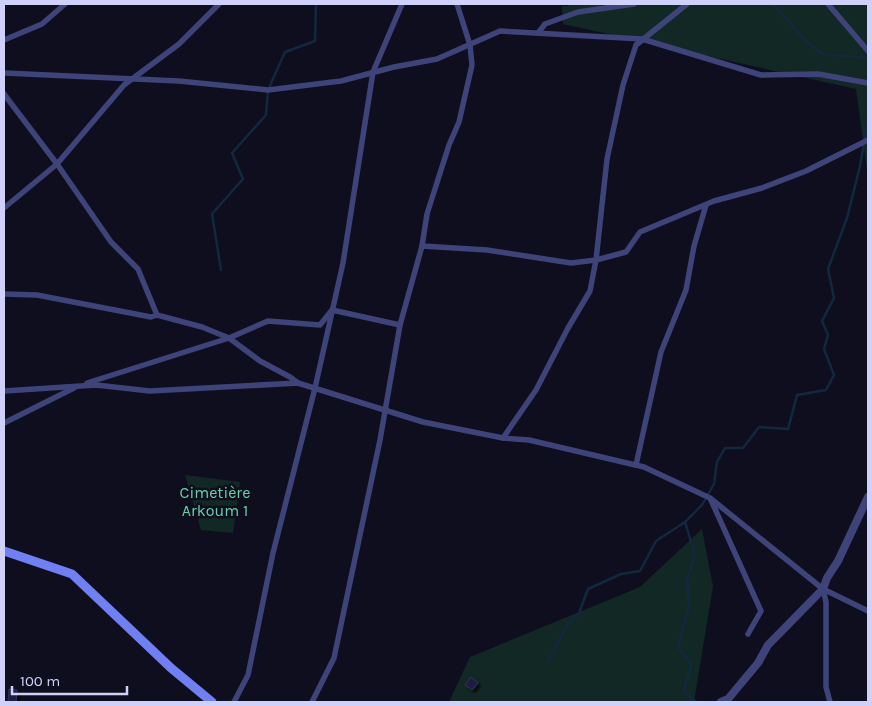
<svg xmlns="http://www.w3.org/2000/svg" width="872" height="706" font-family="Karla,sans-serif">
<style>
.green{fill:#122824}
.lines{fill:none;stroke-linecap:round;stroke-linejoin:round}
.stream{stroke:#11293f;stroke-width:2.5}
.building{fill:#1e1c3e;stroke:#333068;filter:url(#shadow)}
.minor{stroke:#3e4479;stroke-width:5.5}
.tertiary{stroke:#3e4479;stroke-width:8}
.secondary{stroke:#707ff2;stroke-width:9}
.labels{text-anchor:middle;stroke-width:5;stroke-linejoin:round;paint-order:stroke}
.park-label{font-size:16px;fill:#63d3a7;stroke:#0f0e1e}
</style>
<defs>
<filter id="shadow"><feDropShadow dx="3" dy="3" stdDeviation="1" flood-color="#0009"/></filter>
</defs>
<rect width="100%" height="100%" fill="#0f0e1e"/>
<g class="green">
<path d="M568,4H868V177L856,89L563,24L562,6H568Z"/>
<path d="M185,475L240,482L233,533L201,530Z"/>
<path d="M702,529L713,586L694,702H449L470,657L640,587Z"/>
</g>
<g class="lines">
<g class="stream">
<path d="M773,4L806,41L822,54L868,58"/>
<path d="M221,270L212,214L243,179L232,153L266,115L268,90L285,52L315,41L316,4"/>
<path d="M685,522L695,555L687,580L689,606L678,647L691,664L684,691L696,702"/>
<path d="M548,662L567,625L579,613L588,589L621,574L640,571L656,541L685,522L702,505L714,484L717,462L725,448H743L759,427L788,429L797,395L826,390L834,375L824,349L828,335L822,321L834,298L828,269L847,218L860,166L868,119"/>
</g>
</g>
<g class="building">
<path d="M471,677L478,683L472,690L465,685Z"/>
<path d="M9,689L17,690L16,702H8Z"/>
</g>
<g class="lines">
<g class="minor">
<path d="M828,4L868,51"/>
<path d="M538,33L545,24L578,12L634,4"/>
<path d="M4,40L42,24L65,4"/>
<path d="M4,73L179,81L268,90L341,81L394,67L437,59L500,31L642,39L761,75L818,74L868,83"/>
<path d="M4,94L57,164L111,242L138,269L157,315"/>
<path d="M4,208L57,164L124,85L179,44L219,4"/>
<path d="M422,246L487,250L571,263L596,260L626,252L640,232L714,201L762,188L806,171L868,140"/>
<path d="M4,294L37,295L151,317L157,315L202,327L229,338L260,361L290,377L298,383"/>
<path d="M87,383L229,338L268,321L320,325L332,310L400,325"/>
<path d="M4,391L96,385L150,391L298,383L423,422L503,438L529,440L644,467L710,498L823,589L868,611"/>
<path d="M4,423L74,388"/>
<path d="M503,438L536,390L568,328L590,291L596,260L607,159L623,85L636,45L687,4"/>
<path d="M636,465L661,352L686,290L694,246L706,205"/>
<path d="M711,500L761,611L748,634"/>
<path d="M823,589L826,602V687L830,702"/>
<path d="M234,702L248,675L273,553L315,388L343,263L373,72L402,4"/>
<path d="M312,702L334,658L380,440L400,325L422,246L427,214L449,145L459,122L472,65L470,45L457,4"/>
</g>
<path class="tertiary" d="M721,702L728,699L758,663L768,645L823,589L827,578L838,561L868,497"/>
<path class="secondary" d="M4,551L72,574L171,668L212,702"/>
</g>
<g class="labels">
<g class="park-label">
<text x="215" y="498">Cimetière<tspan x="215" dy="18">Arkoum 1</tspan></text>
</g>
</g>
<rect width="872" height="706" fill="none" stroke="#d0d1fb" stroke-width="10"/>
<path d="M12 686v8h115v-8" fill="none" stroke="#d0d1fb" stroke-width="2.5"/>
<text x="20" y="686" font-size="15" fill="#d0d1fb" stroke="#0f0e1e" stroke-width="4" paint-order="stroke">100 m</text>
</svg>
